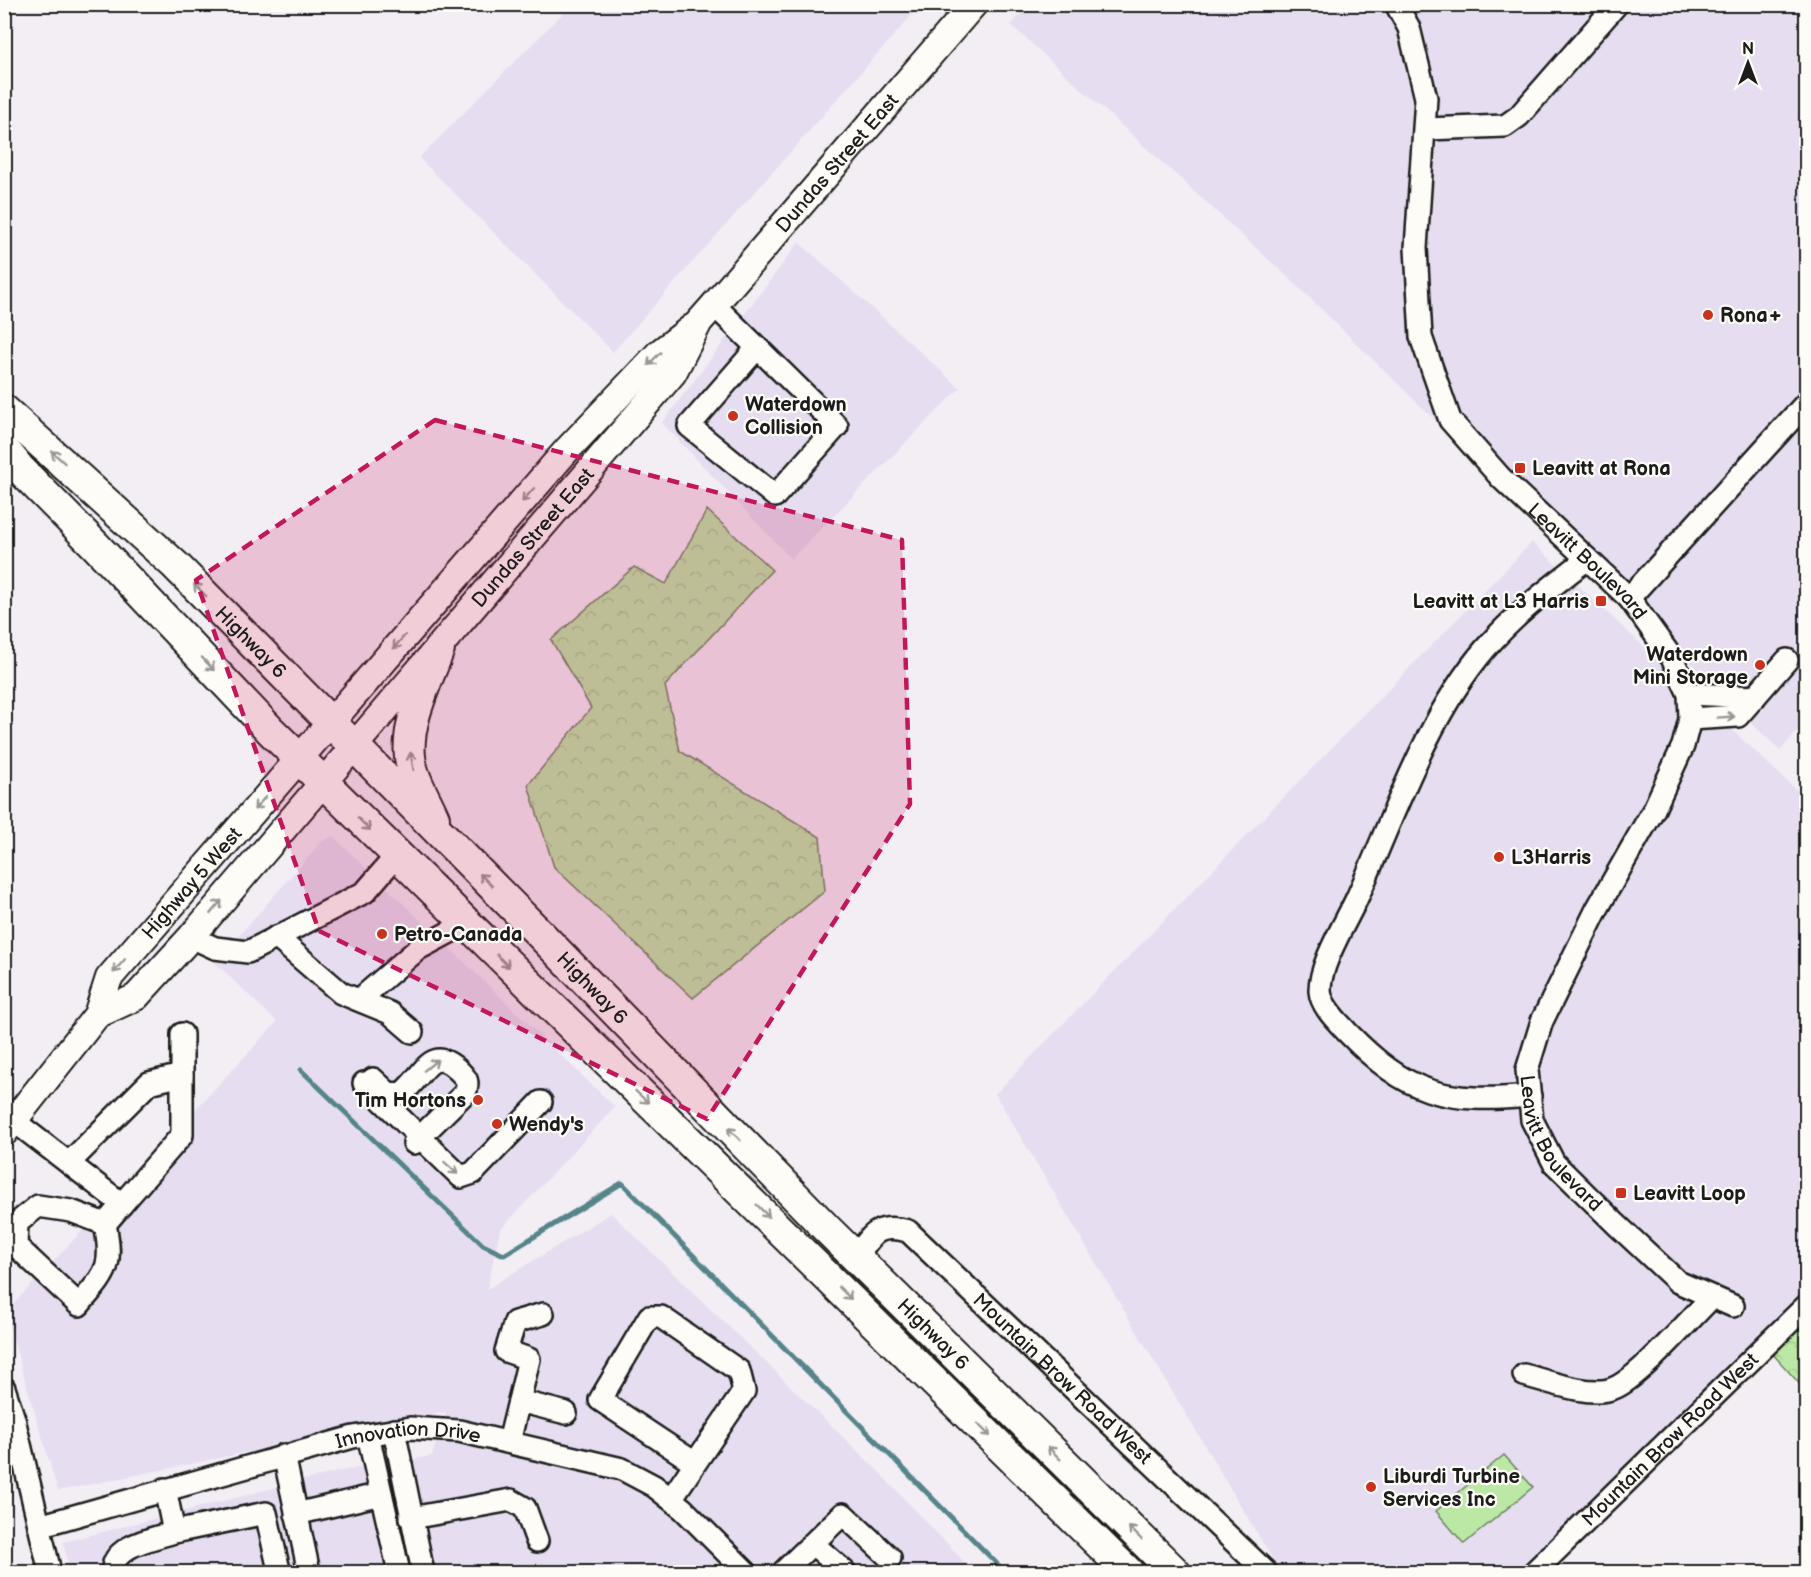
<svg xmlns="http://www.w3.org/2000/svg" width="1811" height="1577" font-family="'Balsamiq Sans',sans-serif">
<style>
.built{fill:#e6def0}
.forest{fill:url(#forest-crowns);stroke:#6c8261;stroke-width:1.5}
.pitch{fill:#bce8a6;stroke:#6c8261;stroke-width:1.5}
.lines{fill:none;stroke-linecap:round;stroke-linejoin:round}
.stream{stroke:#548489;stroke-width:5}
.minor-casing{stroke:#1c1c1c;stroke-width:26}
.major-casing{stroke:#1c1c1c;stroke-width:30}
.highway-casing{stroke:#1c1c1c;stroke-width:34}
.minor{stroke:#fdfcf7;stroke-width:21}
.major{stroke:#fdfcf7;stroke-width:26}
.highway{stroke:#fdfcf7;stroke-width:30}
.oneway{stroke:#989794}
.marked{fill:#c2185b;fill-opacity:0.2;stroke:#c2185b;stroke-width:4.5;stroke-dasharray:12 8;stroke-linejoin:round}
.poi-dot{fill:#c8321e;stroke:#fdfcf7;stroke-width:2}
.labels{text-anchor:middle;stroke-width:4.5;stroke-linejoin:round;paint-order:stroke}
.street-label{font-size:20px;fill:#1c1c1c;stroke:#fdfcf7}
.poi-label{font-size:20px;font-weight:bold;fill:#1c1c1c;stroke:#fdfcf7;text-anchor:start}
</style>
<defs>
<pattern id="forest-crowns" width="20" height="18" patternUnits="userSpaceOnUse" patternTransform="scale(1.5)"><rect width="20" height="18" fill="#bce8a6"/><path d="M2 6a3 3 0 1 1 6 0M12 15a3 3 0 1 1 6 0" fill="none" stroke="#a1c68e"/></pattern>
</defs>
<rect width="100%" height="100%" fill="#f3eef4"/>
<filter id="ink" filterUnits="userSpaceOnUse"><feTurbulence type="fractalNoise" baseFrequency=".0167" numOctaves="2"/><feDisplacementMap in="SourceGraphic" scale="12" xChannelSelector="R" yChannelSelector="G"/><feConvolveMatrix kernelMatrix="1 2 1 2 8 2 1 2 1" color-interpolation-filters="sRGB"/></filter>
<g filter="url(#ink)">
<g class="built">
<path d="M1030,4L1806,5V721L1780,751L1663,635L1443,428L1289,278L1011,25Z"/>
<path d="M571,5H921L613,352L419,158Z"/>
<path d="M799,242L960,388L791,559L662,423Z"/>
<path d="M1532,542L1806,799V1294L1523,1572H1280L995,1094Z"/>
<path d="M333,836L615,1107L500,1230L487,1289L611,1213L876,1469L974,1572H70L63,1542L340,1471L432,1456L446,1412L58,1491L5,1313L277,1022L215,963L322,841Z"/>
</g>
<g class="forest">
<path d="M707,510L772,570L665,686L680,751L820,837L825,891L693,998L554,867L528,785L591,708L551,640L634,567L666,584Z"/>
<path d="M1806,1314V1391L1771,1352Z"/>
</g>
<path class="pitch" d="M1504,1455L1533,1487L1464,1544L1436,1511Z"/>
<g class="lines">
<path class="stream" d="M301,1070L483,1245L504,1255L622,1183L1005,1572"/>
<defs>
<g id="minor">
<path id="s1" d="M1396,4L1409,28L1426,98L1416,248L1421,337L1450,420L1501,478L1629,598L1672,658L1689,694L1690,719L1683,746L1654,809L1597,909L1542,1021L1527,1070L1532,1120L1554,1163L1616,1224L1678,1282L1733,1306"/>
<path d="M1426,129L1505,126L1519,116L1617,4"/>
<path d="M714,305L837,426L775,496L689,426L757,348"/>
<path d="M1629,598L1806,403"/>
<path d="M1689,694L1755,697"/>
<path d="M1690,719L1738,716L1787,660"/>
<path d="M191,937L215,948L248,952L365,892L396,856"/>
<path d="M276,937L341,993L390,1013L412,1032"/>
<path d="M359,1000L418,949L465,924"/>
<path d="M373,1079L388,1093L401,1094C425,1076 430,1042 460,1072C467,1079 469,1082 465,1093L414,1143"/>
<path d="M364,1083L461,1177L473,1173L541,1102"/>
<path d="M1530,1096C1444,1104 1407,1094 1347,1032C1337,1021 1321,1006 1320,991C1319,965 1346,922 1357,898C1393,818 1428,715 1485,649C1515,614 1551,587 1587,559"/>
<path d="M14,1121L122,1204L182,1135V1034"/>
<path d="M69,1163L149,1083L182,1075"/>
<path d="M105,1224L71,1211L38,1206L17,1223L16,1246L79,1305C106,1273 114,1268 105,1224L122,1204"/>
<path id="s2" d="M856,1258C872,1234 877,1223 908,1231L1266,1572"/>
<path d="M1524,1375C1547,1381 1592,1398 1614,1388C1639,1378 1691,1318 1712,1297"/>
<path d="M4,1388L14,1419L50,1572"/>
<path d="M519,1401L529,1359L506,1351L515,1322L543,1314"/>
<path d="M394,1430L423,1572"/>
<path d="M368,1435L399,1572"/>
<path d="M509,1442L519,1401L566,1413"/>
<path d="M284,1455L309,1572"/>
<path d="M165,1489L174,1532L266,1513L279,1570"/>
<path d="M671,1499L744,1391L739,1371L661,1317H649L600,1400L695,1463"/>
<path d="M296,1514L381,1494"/>
<path d="M411,1518L511,1500L525,1508L537,1541"/>
<path id="s3" d="M39,1526L353,1437L410,1428L459,1431L622,1469L654,1486L683,1509L746,1572"/>
<path d="M813,1544L845,1572"/>
<path d="M113,1572C111,1545 154,1539 174,1532"/>
<path d="M783,1572L843,1514L890,1558"/>
<path id="s4" d="M1534,1572L1806,1306"/>
</g>
<g id="major">
<path id="s5" d="M97,1015L136,997L191,937L673,373L699,322L714,305L974,4"/>
<path id="s6" d="M4,1133L97,1015L109,978L566,451L659,353L693,327"/>
</g>
<g id="highway">
<path id="s7" d="M4,410L175,565L541,935L827,1229L1175,1572"/>
<path d="M4,449L20,469L95,545L271,731L1128,1572"/>
<path d="M434,818C426,799 412,778 410,757C406,722 427,682 439,649"/>
</g>
</defs>
<use href="#minor" class="minor-casing"/>
<use href="#major" class="major-casing"/>
<use href="#highway" class="highway-casing"/>
<use href="#minor" class="minor"/>
<use href="#major" class="major"/>
<use href="#highway" class="highway"/>
</g>
<defs><path id="oneway-shaft" d="M-6 0H5M1.5-3L5.5 0L1.5 3" fill="none" stroke-width="1.6" stroke-linecap="round" stroke-linejoin="round" transform="scale(1.5)"/></defs>
<g class="oneway">
<use href="#oneway-shaft" transform="translate(654 359) rotate(135)"/>
<use href="#oneway-shaft" transform="translate(58 457) rotate(-137)"/>
<use href="#oneway-shaft" transform="translate(528 495) rotate(131)"/>
<use href="#oneway-shaft" transform="translate(200 590) rotate(-135)"/>
<use href="#oneway-shaft" transform="translate(399 642) rotate(131)"/>
<use href="#oneway-shaft" transform="translate(208 664) rotate(47)"/>
<use href="#oneway-shaft" transform="translate(1726 717) rotate(-4)"/>
<use href="#oneway-shaft" transform="translate(412 761) rotate(-100)"/>
<use href="#oneway-shaft" transform="translate(260 803) rotate(131)"/>
<use href="#oneway-shaft" transform="translate(364 824) rotate(45)"/>
<use href="#oneway-shaft" transform="translate(486 880) rotate(-135)"/>
<use href="#oneway-shaft" transform="translate(216 907) rotate(-50)"/>
<use href="#oneway-shaft" transform="translate(503 961) rotate(45)"/>
<use href="#oneway-shaft" transform="translate(119 966) rotate(131)"/>
<use href="#oneway-shaft" transform="translate(431 1065) rotate(-39)"/>
<use href="#oneway-shaft" transform="translate(642 1097) rotate(43)"/>
<use href="#oneway-shaft" transform="translate(734 1134) rotate(-135)"/>
<use href="#oneway-shaft" transform="translate(451 1168) rotate(42)"/>
<use href="#oneway-shaft" transform="translate(763 1211) rotate(45)"/>
<use href="#oneway-shaft" transform="translate(845 1293) rotate(45)"/>
<use href="#oneway-shaft" transform="translate(984 1430) rotate(45)"/>
<use href="#oneway-shaft" transform="translate(1054 1453) rotate(-135)"/>
<use href="#oneway-shaft" transform="translate(1135 1533) rotate(-135)"/>
</g>
</g>
<path class="marked" d="M435,420L902,540L910,804L707,1119L319,931L196,580Z"/>
<g class="poi-dot">
<circle cx="1708" cy="315" r="6"/>
<circle cx="733" cy="416" r="6"/>
<rect x="1514" y="462" width="12" height="12" rx="3"/>
<rect x="1595" y="595" width="12" height="12" rx="3"/>
<circle cx="1760" cy="665" r="6"/>
<circle cx="1499" cy="857" r="6"/>
<circle cx="382" cy="934" r="6"/>
<circle cx="478" cy="1100" r="6"/>
<circle cx="497" cy="1124" r="6"/>
<rect x="1615" y="1187" width="12" height="12" rx="3"/>
<circle cx="1371" cy="1487" r="6"/>
</g>
<g class="labels">
<g class="street-label">
<text dy="7" stroke="none"><textPath href="#s5" startOffset="1134">Dundas Street East</textPath></text>
<text dy="7" stroke="none"><textPath href="#s5" startOffset="650">Dundas Street East</textPath></text>
<text dy="7" stroke="none"><textPath href="#s1" startOffset="624">Leavitt Boulevard</textPath></text>
<text dy="7" stroke="none"><textPath href="#s7" startOffset="339">Highway 6</textPath></text>
<text dy="7" stroke="none"><textPath href="#s6" startOffset="315">Highway 5 West</textPath></text>
<text dy="7" stroke="none"><textPath href="#s7" startOffset="825">Highway 6</textPath></text>
<text dy="7" stroke="none"><textPath href="#s1" startOffset="1290">Leavitt Boulevard</textPath></text>
<text dy="7" stroke="none"><textPath href="#s7" startOffset="1311">Highway 6</textPath></text>
<text dy="7" stroke="none"><textPath href="#s2" startOffset="279">Mountain Brow Road West</textPath></text>
<text dy="7" stroke="none"><textPath href="#s4" startOffset="190">Mountain Brow Road West</textPath></text>
<text dy="7" stroke="none"><textPath href="#s3" startOffset="382">Innovation Drive</textPath></text>
</g>
<g class="poi-label">
<text x="1720" y="322">Rona+</text>
<text x="745" y="411">Waterdown<tspan x="745" dy="23">Collision</tspan></text>
<text x="1532" y="475">Leavitt at Rona</text>
<text x="1589" y="608" text-anchor="end">Leavitt at L3 Harris</text>
<text x="1748" y="661" text-anchor="end">Waterdown<tspan x="1748" dy="23">Mini Storage</tspan></text>
<text x="1511" y="864">L3Harris</text>
<text x="394" y="941">Petro-Canada</text>
<text x="466" y="1107" text-anchor="end">Tim Hortons</text>
<text x="509" y="1131">Wendy's</text>
<text x="1633" y="1200">Leavitt Loop</text>
<text x="1383" y="1483">Liburdi Turbine<tspan x="1383" dy="23">Services Inc</tspan></text>
</g>
</g>
<rect width="1811" height="1577" fill="none" stroke="#fdfcf7" stroke-width="24"/>
<rect x="12" y="12" width="1787" height="1553" fill="none" stroke="#1c1c1c" stroke-width="2" filter="url(#ink)"/>
<g transform="translate(1748 63)" stroke="#fdfcf7" stroke-width="4.5" paint-order="stroke">
<path d="M0-4.5L10 22L0 15L-10 22Z" fill="#1c1c1c"/>
<text y="-9" font-size="16" font-weight="bold" text-anchor="middle" fill="#1c1c1c">N</text>
</g>
</svg>
